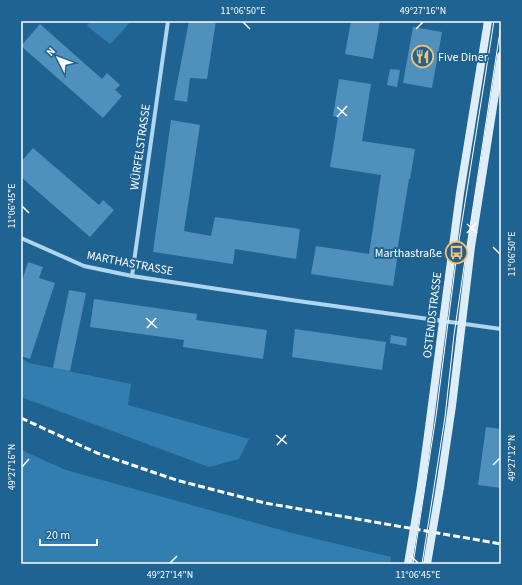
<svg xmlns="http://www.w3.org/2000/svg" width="522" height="585" font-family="'Source Sans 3',sans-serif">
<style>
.green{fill:#327eb0}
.building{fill:#4f90bd}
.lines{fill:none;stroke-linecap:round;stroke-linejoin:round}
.street{stroke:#b0d5ee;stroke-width:4}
.secondary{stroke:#ddeefa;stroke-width:8}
.tram{stroke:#fff;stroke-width:1}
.rail{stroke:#fff;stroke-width:3;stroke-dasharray:7 3;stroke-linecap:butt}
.secondary-bridge{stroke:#ddeefa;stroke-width:8}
.ticks{fill:none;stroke:#fff;stroke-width:1.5}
.labels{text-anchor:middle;stroke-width:4;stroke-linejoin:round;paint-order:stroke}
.poi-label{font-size:12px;fill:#fff;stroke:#1f6393;text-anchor:start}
.street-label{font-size:12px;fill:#fff;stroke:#1f6393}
.neatline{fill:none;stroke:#fff;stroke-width:1.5}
.ticks-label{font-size:10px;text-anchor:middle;fill:#fff}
</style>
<rect width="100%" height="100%" fill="#1f6393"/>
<g class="green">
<path d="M90,21H130L127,26L110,44L87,26Z"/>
<path d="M21,358L29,363L131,384L128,405L249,439L239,459L209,467L21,397Z"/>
<path d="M21,450L66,470L292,533L391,557L390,564H21Z"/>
</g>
<g class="building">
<path d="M189,21H216L207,79L190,78L187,102L174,100Z"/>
<path d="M351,21H380L373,59L345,54Z"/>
<path d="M40,24L102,79L107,73L120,85L115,90L122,96L103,118L21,46Z"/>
<path d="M413,27L442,32L432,88L403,83Z"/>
<path d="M390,69L400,70L397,87L387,85Z"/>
<path d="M339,79L371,84L362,141L415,149L410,179H409L396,258L397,259L393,286L311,274L316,246L369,254L381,175L330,167L338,117L333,116Z"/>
<path d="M171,120L200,125L184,231L211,236L215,217L300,229L296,259L235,249L233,264L153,252Z"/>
<path d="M33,148L99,205L103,200L114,210L90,237L21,177V162Z"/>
<path d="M28,262L43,267L39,278L55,283L30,359L21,356V284Z"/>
<path d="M69,290L86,293L70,371L53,368Z"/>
<path d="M94,299L197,314L196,320L267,330L263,359L183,347L184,340L90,327Z"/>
<path d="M295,329L386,342L382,370L292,357Z"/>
<path d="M391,335L407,338L406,346L390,343Z"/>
<path d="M486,427L501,429V488L478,485Z"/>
</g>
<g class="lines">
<g class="street">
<path d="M21,238L84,266L132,276L298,301L501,329"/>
<path d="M132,276L168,21"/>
</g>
<g class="secondary">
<path d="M421,486L428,435L460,193L488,21"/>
<path d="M440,487L452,406L471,247L501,56"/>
</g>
<g class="tram">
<path d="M413,564L436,416L457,253L494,21"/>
<path d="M422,564L445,417L454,335L466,253L501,25"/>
</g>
<path class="rail" d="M21,418L97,453L176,480L265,503L501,544"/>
<g class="secondary-bridge">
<path d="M408,564L421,486"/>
<path d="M427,564L440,487"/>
</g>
</g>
<path class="ticks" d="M243,22L250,29M416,29L423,22M337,107L347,116M337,117L347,106M22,206L29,213M467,224L477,233M467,233L476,223M493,247L500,254M146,318L157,328M147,328L156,318M276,435L287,444M277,445L286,435M493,465L500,458M22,467L29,459M411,556L418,563M170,563L177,556"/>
<defs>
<symbol id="restaurant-ring" viewBox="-11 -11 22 22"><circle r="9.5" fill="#1f6393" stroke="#fcbf70" stroke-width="1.5"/><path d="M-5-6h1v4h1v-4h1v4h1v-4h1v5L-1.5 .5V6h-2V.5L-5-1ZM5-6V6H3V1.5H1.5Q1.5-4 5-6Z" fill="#fcbf70"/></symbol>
<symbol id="bus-ring" viewBox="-11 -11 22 22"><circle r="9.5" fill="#1f6393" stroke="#fcbf70" stroke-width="1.5"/><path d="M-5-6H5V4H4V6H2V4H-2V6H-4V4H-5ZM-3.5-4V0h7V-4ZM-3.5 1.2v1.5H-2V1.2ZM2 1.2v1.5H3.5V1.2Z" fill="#fcbf70"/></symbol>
</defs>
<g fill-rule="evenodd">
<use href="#restaurant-ring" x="410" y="44" width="25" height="25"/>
<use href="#bus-ring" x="444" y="240" width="25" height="25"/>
</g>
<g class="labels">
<g class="poi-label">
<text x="438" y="61">Five Diner</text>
<text x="442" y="257" text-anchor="end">Marthastraße</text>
</g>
<g class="street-label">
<text transform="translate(140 147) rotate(-82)" y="4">WÜRFELSTRASSE</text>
<text transform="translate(130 263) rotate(11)" y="4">MARTHASTRASSE</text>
<text transform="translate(432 315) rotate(-83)" y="4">OSTENDSTRASSE</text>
</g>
</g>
<rect width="522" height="585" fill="none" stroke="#1f6393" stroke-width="44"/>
<g transform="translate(58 58) rotate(312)" stroke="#1f6393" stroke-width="3" paint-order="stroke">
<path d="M0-3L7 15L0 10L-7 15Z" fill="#ffffff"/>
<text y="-6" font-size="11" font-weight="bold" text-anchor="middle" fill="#ffffff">N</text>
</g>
<path d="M40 539v6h57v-6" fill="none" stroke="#ffffff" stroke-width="2"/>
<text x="46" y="539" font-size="12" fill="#ffffff" stroke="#1f6393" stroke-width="3" paint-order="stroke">20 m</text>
<rect x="22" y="22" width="478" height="541" class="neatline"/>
<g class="ticks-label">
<text x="243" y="14">11°06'50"E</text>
<text x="423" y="14">49°27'16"N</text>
<text transform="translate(11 206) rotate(-90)" y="4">11°06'45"E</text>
<text transform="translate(511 254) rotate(-90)" y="4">11°06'50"E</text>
<text transform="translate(511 458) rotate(-90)" y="4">49°27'12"N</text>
<text transform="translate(11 467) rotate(-90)" y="4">49°27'16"N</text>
<text x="170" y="578">49°27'14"N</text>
<text x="418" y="578">11°06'45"E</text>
</g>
</svg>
